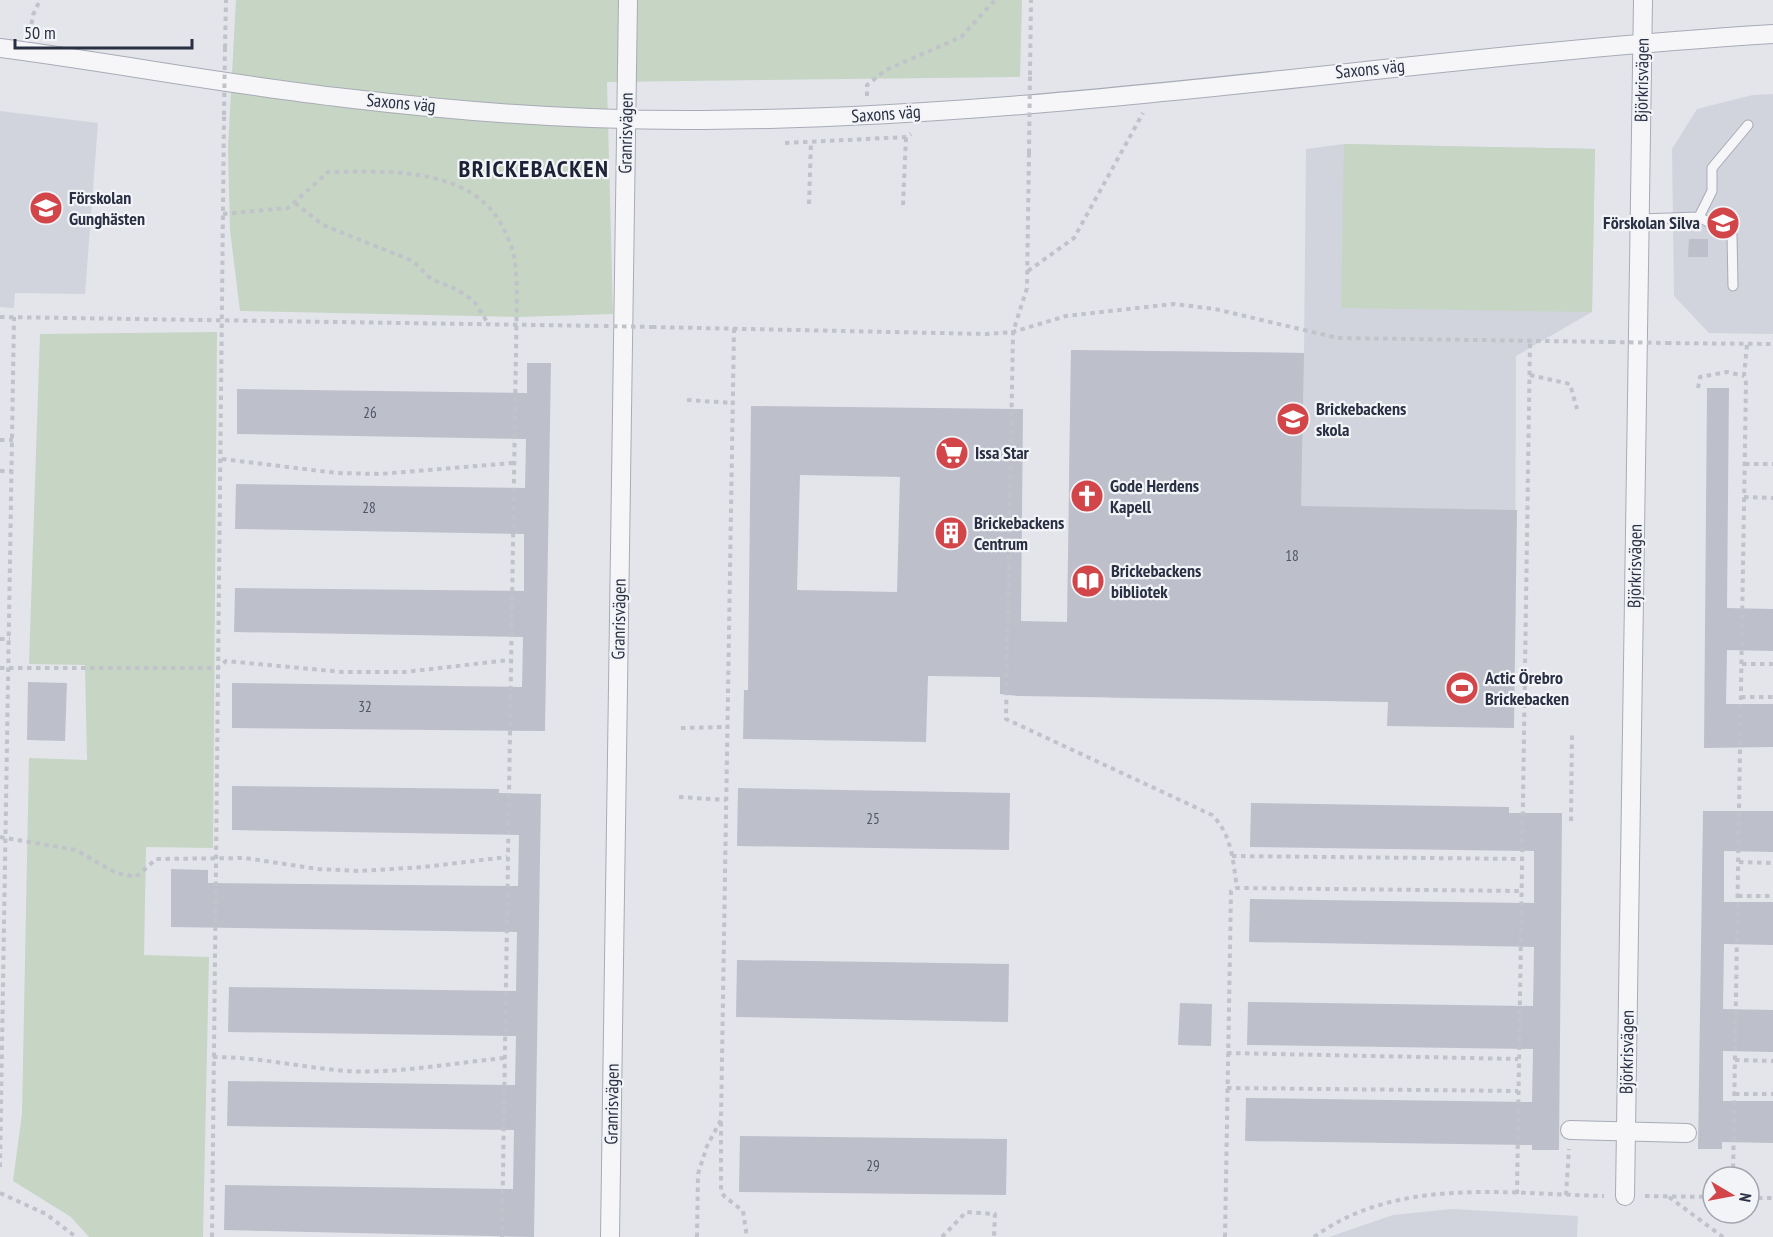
<svg xmlns="http://www.w3.org/2000/svg" width="1773" height="1237" font-family="'PT Sans Narrow',sans-serif">
<style>
.built{fill:#d1d4dd}
.green{fill:#c6d5c4}
.building{fill:#bdc0cb;fill-rule:evenodd}
.lines{fill:none;stroke-linecap:round;stroke-linejoin:round}
.service-casing{stroke:#a8abb6;stroke-width:11}
.minor-casing{stroke:#a8abb6;stroke-width:20}
.path{stroke:#c1c3ca;stroke-width:4;stroke-dasharray:4.5 4.5;stroke-linecap:butt}
.service{stroke:#f6f6f9;stroke-width:9}
.minor{stroke:#f6f6f9;stroke-width:18}
.path-bridge{stroke:#c1c3ca;stroke-width:4;stroke-dasharray:4.5 4.5;stroke-linecap:butt}
.labels{text-anchor:middle;stroke-width:4.5;stroke-linejoin:round;paint-order:stroke}
.number-label{font-size:15px;fill:#4f5466}
.street-label{font-size:18px;fill:#2a3044;stroke:#f3f4f8}
.poi-label{font-size:18px;font-weight:bold;fill:#2a3044;stroke:#f3f4f8;text-anchor:start}
.district-label{font-size:24px;font-weight:bold;letter-spacing:1.5px;fill:#1c2135;stroke:#f3f4f8}
</style>
<rect width="100%" height="100%" fill="#e3e5eb"/>
<g class="built">
<path d="M1773,94V334L1709,333L1674,296L1672,149L1697,109L1753,95Z"/>
<path d="M0,111L98,123L85,294L15,293L14,308L0,307Z"/>
<path d="M1344,144L1595,149L1592,312L1516,356L1515,661L1388,658V702L1110,698L1114,483L1069,482L1071,350L1304,353L1306,149Z"/>
<path d="M1452,1209L1578,1216L1577,1237H1329L1393,1215Z"/>
</g>
<g class="green">
<path d="M236,0H1022L1020,77L607,82L613,314L517,317L240,311L230,230L228,148Z"/>
<path d="M1344,144L1595,149L1592,312L1341,308Z"/>
<path d="M217,332L213,848L146,847L144,955L209,957L203,1237H89L71,1217L13,1181L22,1114L29,758L87,760L85,665L29,664L40,334Z"/>
</g>
<g class="building">
<path d="M1689,239H1708V257H1688Z"/>
<path d="M1071,350L1304,353L1301,506L1517,510L1514,728L1387,726L1388,702L1019,696L1000,694V677L928,676L926,742L743,739L744,690H748L751,406L1023,409L1021,621L1067,622ZM800,475L900,477L897,592L797,590Z"/>
<path d="M527,363H551L545,731L232,728V683L522,687L523,637L234,632L235,588L524,591V534L235,529L236,484L525,488L526,439L237,434V389L527,393Z"/>
<path d="M1707,388H1729L1727,608L1773,609V651L1727,650L1726,704H1773V747L1704,748Z"/>
<path d="M28,682L67,683L65,741L27,740Z"/>
<path d="M232,786L499,789V793L541,794L534,1237L224,1230L225,1185L513,1189L514,1130L227,1126L228,1081L515,1085L516,1036L228,1032L229,987L516,991L517,932L171,927V869L208,870V883L518,886L519,835L232,830Z"/>
<path d="M738,788L1010,793L1009,850L737,846Z"/>
<path d="M1251,803L1509,807V813H1562L1559,1150H1532V1145L1245,1141L1246,1098L1532,1102L1533,1049L1247,1045L1248,1002L1533,1006L1534,947L1249,942L1250,899L1534,903V851L1250,847Z"/>
<path d="M1703,811H1773V852L1724,851V902H1773V945L1724,944L1723,1009L1773,1010V1052L1723,1051V1101H1773V1143L1722,1142V1149H1698Z"/>
<path d="M737,960L1009,964L1008,1022L736,1017Z"/>
<path d="M1180,1003L1212,1004L1211,1046L1178,1045Z"/>
<path d="M740,1136L1007,1139L1006,1195L739,1192Z"/>
</g>
<g class="lines">
<defs>
<g id="service">
<path d="M1699,217L1732,235L1733,286"/>
<path d="M1640,219L1699,217L1712,191V168L1748,125"/>
</g>
<g id="minor">
<path d="M0,48C115,63 230,85 345,98C463,112 584,121 703,120C1061,118 1416,56 1773,34"/>
<path d="M1570,1130L1687,1133"/>
<path d="M1625,1196L1643,0"/>
<path d="M610,1237L628,0"/>
</g>
</defs>
<use href="#service" class="service-casing"/>
<use href="#minor" class="minor-casing"/>
<g class="path">
<path d="M30,33L33,15L40,0"/>
<path d="M225,48L226,0"/>
<path d="M1030,75L1031,0"/>
<path d="M867,96V85L886,70L961,37L995,0"/>
<path d="M785,143L906,137L911,134"/>
<path d="M1029,153L1027,288L1013,332L1006,719L1212,815C1232,834 1233,862 1237,888"/>
<path d="M295,203L323,225L413,261L431,279L456,289L474,301L489,325"/>
<path d="M809,204L811,142"/>
<path d="M903,205L906,137"/>
<path d="M223,214L288,208L328,172C390,171 478,166 506,234C509,241 513,248 514,256C516,266 516,277 517,288L502,1237"/>
<path d="M1028,271L1074,238L1143,113"/>
<path d="M0,317L603,326"/>
<path d="M652,327L987,334L1013,332L1066,316L1174,304L1215,309L1338,338L1611,342"/>
<path d="M1667,343L1773,344"/>
<path d="M1530,375L1570,384L1577,409"/>
<path d="M1698,388L1700,377L1727,372L1744,376"/>
<path d="M687,400L733,403"/>
<path d="M0,440H13"/>
<path d="M222,459L337,473L380,474L513,463"/>
<path d="M1745,464H1773"/>
<path d="M0,471H12"/>
<path d="M1744,497L1773,498"/>
<path d="M0,639H10"/>
<path d="M1742,664H1773"/>
<path d="M0,668H217L226,661L343,672H404L510,660"/>
<path d="M1741,697H1773"/>
<path d="M681,728L727,727"/>
<path d="M679,797L726,800"/>
<path d="M1571,821L1572,733"/>
<path d="M0,837L76,850L116,873L136,877L156,859L245,858L318,869L360,871L424,867L507,857"/>
<path d="M1232,856L1522,859"/>
<path d="M1739,862L1773,863"/>
<path d="M1738,896H1773"/>
<path d="M1227,1053L1518,1059"/>
<path d="M213,1057C258,1057 300,1067 345,1071C397,1074 452,1063 504,1058"/>
<path d="M1735,1060L1773,1061"/>
<path d="M1227,1088L1518,1091"/>
<path d="M1735,1094H1773"/>
<path d="M721,1122V1190L724,1196L743,1211L747,1237"/>
<path d="M0,1167L14,317"/>
<path d="M1733,1177L1746,383L1744,376L1747,344"/>
<path d="M0,1193L46,1214L76,1237"/>
<path d="M1517,1194L1530,341"/>
<path d="M1566,1195L1569,1149"/>
<path d="M1645,1196L1713,1197"/>
<path d="M1669,1197L1723,1237"/>
<path d="M1749,1198H1773"/>
<path d="M212,1237L224,115"/>
<path d="M697,1237L698,1174L707,1146L721,1120L734,328"/>
<path d="M942,1237L966,1212L995,1214L994,1237"/>
<path d="M1225,1237L1231,891L1237,888L1521,891"/>
<path d="M1314,1237C1397,1176 1508,1194 1604,1196"/>
</g>
<use href="#service" class="service"/>
<use href="#minor" class="minor"/>
<g class="path-bridge">
<path d="M224,115L225,48"/>
<path d="M1029,153L1030,75"/>
<path d="M604,326L652,327"/>
<path d="M1611,342L1667,343"/>
</g>
</g>
<defs>
<symbol id="school-disc" viewBox="-11 -11 22 22"><circle r="9.5" fill="#d24649" stroke="#f3f4f8"/><path d="M0-5L7-2L0 1L-7-2ZM-4 1L0 2.5L4 1V4Q0 6-4 4Z" fill="#fff"/></symbol>
<symbol id="supermarket-disc" viewBox="-11 -11 22 22"><circle r="9.5" fill="#d24649" stroke="#f3f4f8"/><path d="M-6-5.5h2.5l.6 2H6L4.5 2H-2.5L-4.4-4H-6ZM-1.5 3.2a1.3 1.3 0 1 0 .1 0ZM3 3.2a1.3 1.3 0 1 0 .1 0Z" fill="#fff"/></symbol>
<symbol id="church-disc" viewBox="-11 -11 22 22"><circle r="9.5" fill="#d24649" stroke="#f3f4f8"/><path d="M-1.2-6h2.4v3.5h3.3v2.4h-3.3V6h-2.4V-.1h-3.3v-2.4h3.3Z" fill="#fff"/></symbol>
<symbol id="building-disc" viewBox="-11 -11 22 22"><circle r="9.5" fill="#d24649" stroke="#f3f4f8"/><path d="M-4-6H4V6H1V3H-1V6H-4ZM-2.5-4.3h1.7v1.8h-1.7ZM.8-4.3h1.7v1.8H.8ZM-2.5-1h1.7V.8h-1.7ZM.8-1h1.7V.8H.8Z" fill="#fff"/></symbol>
<symbol id="library-disc" viewBox="-11 -11 22 22"><circle r="9.5" fill="#d24649" stroke="#f3f4f8"/><path d="M-6-4Q-3-5.5-.7-3.5V5Q-3 3-6 4ZM6-4Q3-5.5 .7-3.5V5Q3 3 6 4Z" fill="#fff"/></symbol>
<symbol id="stadium-disc" viewBox="-11 -11 22 22"><circle r="9.5" fill="#d24649" stroke="#f3f4f8"/><path d="M0-5a6.5 5 0 1 0 0 10a6.5 5 0 1 0 0-10ZM-3.5-1.8h7v3.6h-7Z" fill="#fff"/></symbol>
</defs>
<g fill-rule="evenodd">
<use href="#school-disc" x="27" y="189" width="38" height="38"/>
<use href="#school-disc" x="1704" y="204" width="38" height="38"/>
<use href="#school-disc" x="1274" y="400" width="38" height="38"/>
<use href="#supermarket-disc" x="933" y="434" width="38" height="38"/>
<use href="#church-disc" x="1068" y="477" width="38" height="38"/>
<use href="#building-disc" x="932" y="514" width="38" height="38"/>
<use href="#library-disc" x="1069" y="562" width="38" height="38"/>
<use href="#stadium-disc" x="1443" y="669" width="38" height="38"/>
</g>
<g class="labels">
<g class="number-label">
<text x="370" y="418">26</text>
<text x="369" y="513">28</text>
<text x="1292" y="561">18</text>
<text x="365" y="712">32</text>
<text x="873" y="824">25</text>
<text x="873" y="1171">29</text>
</g>
<g class="street-label">
<text transform="translate(1370 69) rotate(-6)" y="6">Saxons väg</text>
<text transform="translate(1642 80) rotate(-89)" y="6">Björkrisvägen</text>
<text transform="translate(401 103) rotate(5)" y="6">Saxons väg</text>
<text transform="translate(886 114) rotate(-4)" y="6">Saxons väg</text>
<text transform="translate(626 133) rotate(-89)" y="6">Granrisvägen</text>
<text transform="translate(1635 566) rotate(-89)" y="6">Björkrisvägen</text>
<text transform="translate(619 619) rotate(-89)" y="6">Granrisvägen</text>
<text transform="translate(1627 1052) rotate(-89)" y="6">Björkrisvägen</text>
<text transform="translate(612 1104) rotate(-89)" y="6">Granrisvägen</text>
</g>
<g class="poi-label">
<text x="69" y="204">Förskolan<tspan x="69" dy="21">Gunghästen</tspan></text>
<text x="1700" y="229" text-anchor="end">Förskolan Silva</text>
<text x="1316" y="415">Brickebackens<tspan x="1316" dy="21">skola</tspan></text>
<text x="975" y="459">Issa Star</text>
<text x="1110" y="492">Gode Herdens<tspan x="1110" dy="21">Kapell</tspan></text>
<text x="974" y="529">Brickebackens<tspan x="974" dy="21">Centrum</tspan></text>
<text x="1111" y="577">Brickebackens<tspan x="1111" dy="21">bibliotek</tspan></text>
<text x="1485" y="684">Actic Örebro<tspan x="1485" dy="21">Brickebacken</tspan></text>
</g>
<g class="district-label">
<text x="534" y="177">BRICKEBACKEN</text>
</g>
</g>
<g transform="translate(1731 1195) rotate(100)"><circle r="28" fill="#f3f4f8" stroke="#a3a6b0" stroke-width="1.5"/>
<path d="M0-4.5L10 22L0 15L-10 22Z" fill="#d24649"/>
<text y="-9" font-size="16" font-weight="bold" text-anchor="middle" fill="#2a3044">N</text>
</g>
<path d="M15 39v9h177v-9" fill="none" stroke="#2a3044" stroke-width="3"/>
<text x="24" y="39" font-size="18" fill="#2a3044" stroke="#f3f4f8" stroke-width="4.5" paint-order="stroke">50 m</text>
</svg>
